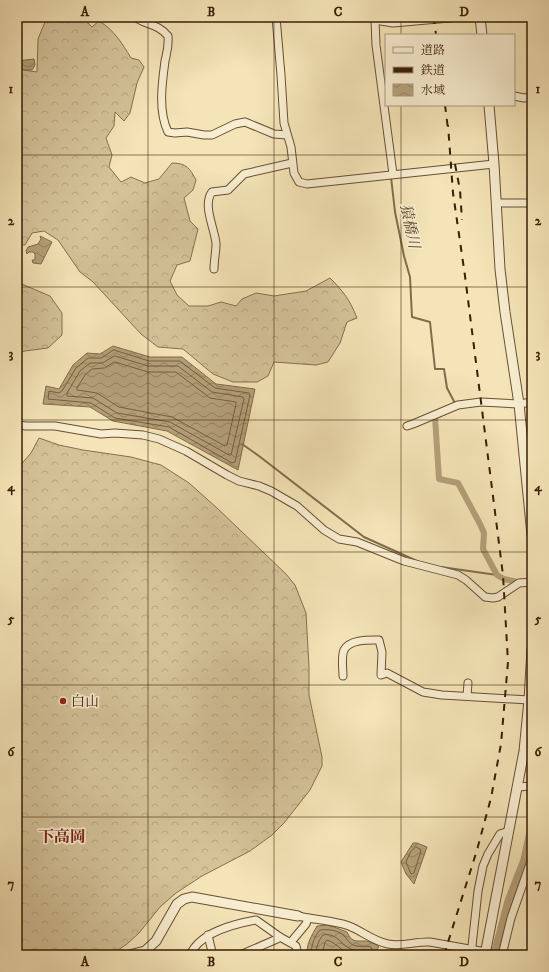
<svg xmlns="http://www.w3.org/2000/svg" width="549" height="972" font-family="'IM FELL DW Pica','Noto Serif JP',serif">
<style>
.forest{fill:url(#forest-crowns);stroke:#86704e}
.water{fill:url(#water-waves);stroke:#836c4b}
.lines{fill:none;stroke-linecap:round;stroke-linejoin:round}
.shore{stroke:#765e3f;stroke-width:1}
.stream{stroke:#836c4b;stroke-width:2}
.canal{stroke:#b4a07a;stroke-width:6}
.river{stroke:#b4a07a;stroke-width:11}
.minor-casing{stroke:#684f31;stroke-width:9}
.tertiary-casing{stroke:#684f31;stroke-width:11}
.minor{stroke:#f8edd0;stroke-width:7}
.tertiary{stroke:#f8edd0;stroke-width:9}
.rail{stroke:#391d04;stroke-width:2;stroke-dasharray:7 7;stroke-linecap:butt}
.grid{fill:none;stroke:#391d04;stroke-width:1;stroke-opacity:0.55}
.poi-dot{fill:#8f2418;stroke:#f8edd0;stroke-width:1.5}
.labels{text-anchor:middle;stroke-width:3.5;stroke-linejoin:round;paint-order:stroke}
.poi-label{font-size:14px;fill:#391d04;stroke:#f8edd0;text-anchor:start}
.water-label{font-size:15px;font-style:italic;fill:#644b2d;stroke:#f8edd0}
.quarter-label{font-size:16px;font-weight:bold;fill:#7a1f14;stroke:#f8edd0}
.neatline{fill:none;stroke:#391d04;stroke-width:1.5}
.grid-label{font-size:13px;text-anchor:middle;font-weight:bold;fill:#391d04}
</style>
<defs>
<pattern id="forest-crowns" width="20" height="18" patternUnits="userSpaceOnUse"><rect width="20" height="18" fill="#d4c299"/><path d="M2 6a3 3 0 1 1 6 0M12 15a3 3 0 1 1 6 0" fill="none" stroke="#b7a682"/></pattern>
<pattern id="water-waves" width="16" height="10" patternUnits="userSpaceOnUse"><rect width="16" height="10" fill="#b4a07a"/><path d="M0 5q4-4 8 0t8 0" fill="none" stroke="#938262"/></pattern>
</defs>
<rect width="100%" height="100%" fill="#f4e4b7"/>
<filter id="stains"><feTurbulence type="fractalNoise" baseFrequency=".005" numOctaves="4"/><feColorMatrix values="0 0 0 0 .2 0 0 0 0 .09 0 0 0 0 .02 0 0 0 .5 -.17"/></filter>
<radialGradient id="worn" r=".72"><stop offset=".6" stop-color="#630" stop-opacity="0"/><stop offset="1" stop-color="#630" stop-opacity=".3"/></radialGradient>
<g class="forest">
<path d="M47,17H82L92,27L99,21C114,30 122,43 131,58L139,60L144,67L137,83L130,113L124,121L115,112L114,126L106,138L112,155L109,167L121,182L131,177L145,183L159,179L172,163C187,163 190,169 196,180L193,190L184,198L190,221L198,229L190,261L177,265L170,281L177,295L189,306H208L221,302L236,306L242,299L256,293L274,296L306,291L330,278C343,291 350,300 357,318L347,322L340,343L328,362L316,365L274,362L268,376L257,382H233L213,374L183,349L158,347L141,334L93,282L80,272L58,240L44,231L32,233L25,245H17V69L37,72L38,39Z"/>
<path d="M17,282L50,296L62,313V335L48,348L25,351L17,353Z"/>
<path d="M39,438L59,445L83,450L131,457L161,465L189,483L217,508L286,574L295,585L306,613L309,667V695L322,757V766L310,790L284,823L272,835L250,851L202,876L176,893L160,907L139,933L127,944L111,955H17V469L31,453Z"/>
</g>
<g class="water">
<path d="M34,59L35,65L32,70H24L18,67L17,61Z"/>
<path d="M40,236L52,242L41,264L33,263L32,260H35V254L33,252H29L27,254L26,251L28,247L38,244L41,239Z"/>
<path d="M113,346L150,357H182L216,384L255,389L238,470L167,431L113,421L90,407L43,404L46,386L59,389L73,365L87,353L100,354Z"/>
<path d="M413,843H417L427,847L414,884L406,874L401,862Z"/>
<path d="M329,925L347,932C352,942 354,941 365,941C370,941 375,944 379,947L373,955H307C306,944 312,935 317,926Z"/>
</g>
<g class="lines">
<g class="shore">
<path d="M114,350L149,361H180L215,388L249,393L250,395L235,462L232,463L169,427L115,418L91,403L48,399L49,391L59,393L62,391L76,368L88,358H101Z"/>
<path d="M115,356L148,366H178L212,392L243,397L244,399L231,455H229L170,422L117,413L93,398L67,396V393L80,371L90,363H102Z"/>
<path d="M115,362L148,372H176L210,398L236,402V404L227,445L225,446L172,417L119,407L97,393L77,390V388L85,375L92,369L104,368Z"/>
<path d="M416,847L420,849L421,851L414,873L411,874L406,862L410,853Z"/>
<path d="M311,955C311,946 314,937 320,930C327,929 339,930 344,936C348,940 349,944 356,946C361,947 366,945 371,947L372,949L370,955"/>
<path d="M316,955C316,948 318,941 323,935C338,932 341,947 354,950C357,951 361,950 364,950L365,955"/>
<path d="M322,955L325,942L327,940C336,943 341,950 350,955"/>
</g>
<g class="stream">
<path d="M391,177L395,212L404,256L410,277L412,317L430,322L435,369H444L447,388L456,405"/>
<path d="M242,444L259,456L364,537L417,561"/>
<path d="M441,567L497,575"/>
</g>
<path class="canal" d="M440,414L435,417L439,479L458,483L480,524L484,533L483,549L497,575L504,579L517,582"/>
<path class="river" d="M496,955L510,901L526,860L532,832"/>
<defs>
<g id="minor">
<path d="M135,17C147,26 157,23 168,36C169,46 167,52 165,61C162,83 158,111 168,132L175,133L187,132L204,135H212L235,124L245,122L274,134L287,135"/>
<path d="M276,17L281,75L284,123L291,147L294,173L299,182L307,184L494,164"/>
<path d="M514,96L524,98L532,97"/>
<path d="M393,174L376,45L375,20L393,23L461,17"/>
<path d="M496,203H532"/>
<path d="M214,269C214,261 216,252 216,244C215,229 202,205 212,192L228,190L244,174L292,163"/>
<path d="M17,425L26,426H55L101,434L115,433L143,435L159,439L186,451L227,475L239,481L259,486L271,491L297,506L324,530L339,539L357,542L404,561L458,575L466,580L485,597L493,598L498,597L519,583L532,582"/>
<path d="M407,426L413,424L458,405L481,402L519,404L532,402"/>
<path d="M343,676C343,668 341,657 344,650C350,639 369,640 379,640L382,652L381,675L387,673L423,692L442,695L529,700"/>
<path d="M467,696L468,683"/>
<path d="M517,787L532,786"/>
<path d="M298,916C315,920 332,920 349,926C362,931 373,941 388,944C402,947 416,941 430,942L486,952"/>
<path d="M208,935L212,952L213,955"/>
<path d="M291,942L306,924L308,918"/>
<path d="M190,955C200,932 234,924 256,920L280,937L296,946L298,955"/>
<path d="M240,955L277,939L280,937"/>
<path d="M471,955L478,891L483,866L488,854L500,834L509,831"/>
<path d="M502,955L511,918L532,858"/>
</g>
<g id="tertiary">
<path d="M480,17L482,35"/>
<path d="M489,105L494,164L500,269L505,312L519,404L532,535"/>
<path d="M129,955L145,951L156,941L177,904L184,899L192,897L298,916"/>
<path d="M485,955L524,751L529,700L532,649"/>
</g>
</defs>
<use href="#minor" class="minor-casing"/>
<use href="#tertiary" class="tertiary-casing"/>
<use href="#minor" class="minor"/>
<use href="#tertiary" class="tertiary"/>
<g class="rail">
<path d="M434,17L436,35"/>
<path d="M445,105L448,129"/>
<path d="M455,164L460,190L462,220"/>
<path d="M444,955L477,850L491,798L501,744L508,662L503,575L465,276L453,193L448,125"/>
</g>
</g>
<path class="grid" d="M148,17V955M274,17V955M401,17V35M401,105V955M17,155H532M17,287H532M17,420H532M17,552H532M17,685H532M17,817H532"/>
<circle class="poi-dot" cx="63" cy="701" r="4"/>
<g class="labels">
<g class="poi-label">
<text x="71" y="706">白山</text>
</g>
<g class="water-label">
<text transform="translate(410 226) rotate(78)" y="5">猿橋川</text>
</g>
<g class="quarter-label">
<text x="62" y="842">下高岡</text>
</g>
</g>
<rect width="549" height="972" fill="none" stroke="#f4e4b7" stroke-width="44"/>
<rect x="385" y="34" width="130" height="72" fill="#f8edd0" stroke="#ac9a7e"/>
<rect x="393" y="47" width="20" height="6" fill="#f8edd0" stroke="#ac9a7e"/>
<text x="421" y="54" font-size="12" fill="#391d04">道路</text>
<rect x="393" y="67" width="20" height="6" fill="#391d04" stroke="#ac9a7e"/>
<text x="421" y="74" font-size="12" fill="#391d04">鉄道</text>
<rect x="393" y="84" width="20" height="12" fill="url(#water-waves)" stroke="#ac9a7e"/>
<text x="421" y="94" font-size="12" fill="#391d04">水域</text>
<rect x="22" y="22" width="505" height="928" class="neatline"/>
<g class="grid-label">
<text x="85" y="16">A</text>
<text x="211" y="16">B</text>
<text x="338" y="16">C</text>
<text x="464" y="16">D</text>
<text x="11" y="93">1</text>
<text x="538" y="93">1</text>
<text x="11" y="225">2</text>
<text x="538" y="225">2</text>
<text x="11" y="358">3</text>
<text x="538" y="358">3</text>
<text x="11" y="491">4</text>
<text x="538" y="491">4</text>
<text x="11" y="623">5</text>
<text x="538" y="623">5</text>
<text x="11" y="756">6</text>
<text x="538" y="756">6</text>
<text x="11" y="888">7</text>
<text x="538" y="888">7</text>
<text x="85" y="966">A</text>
<text x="211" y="966">B</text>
<text x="338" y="966">C</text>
<text x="464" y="966">D</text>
</g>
<rect width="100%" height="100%" filter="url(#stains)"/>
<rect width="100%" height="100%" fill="url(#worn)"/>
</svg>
